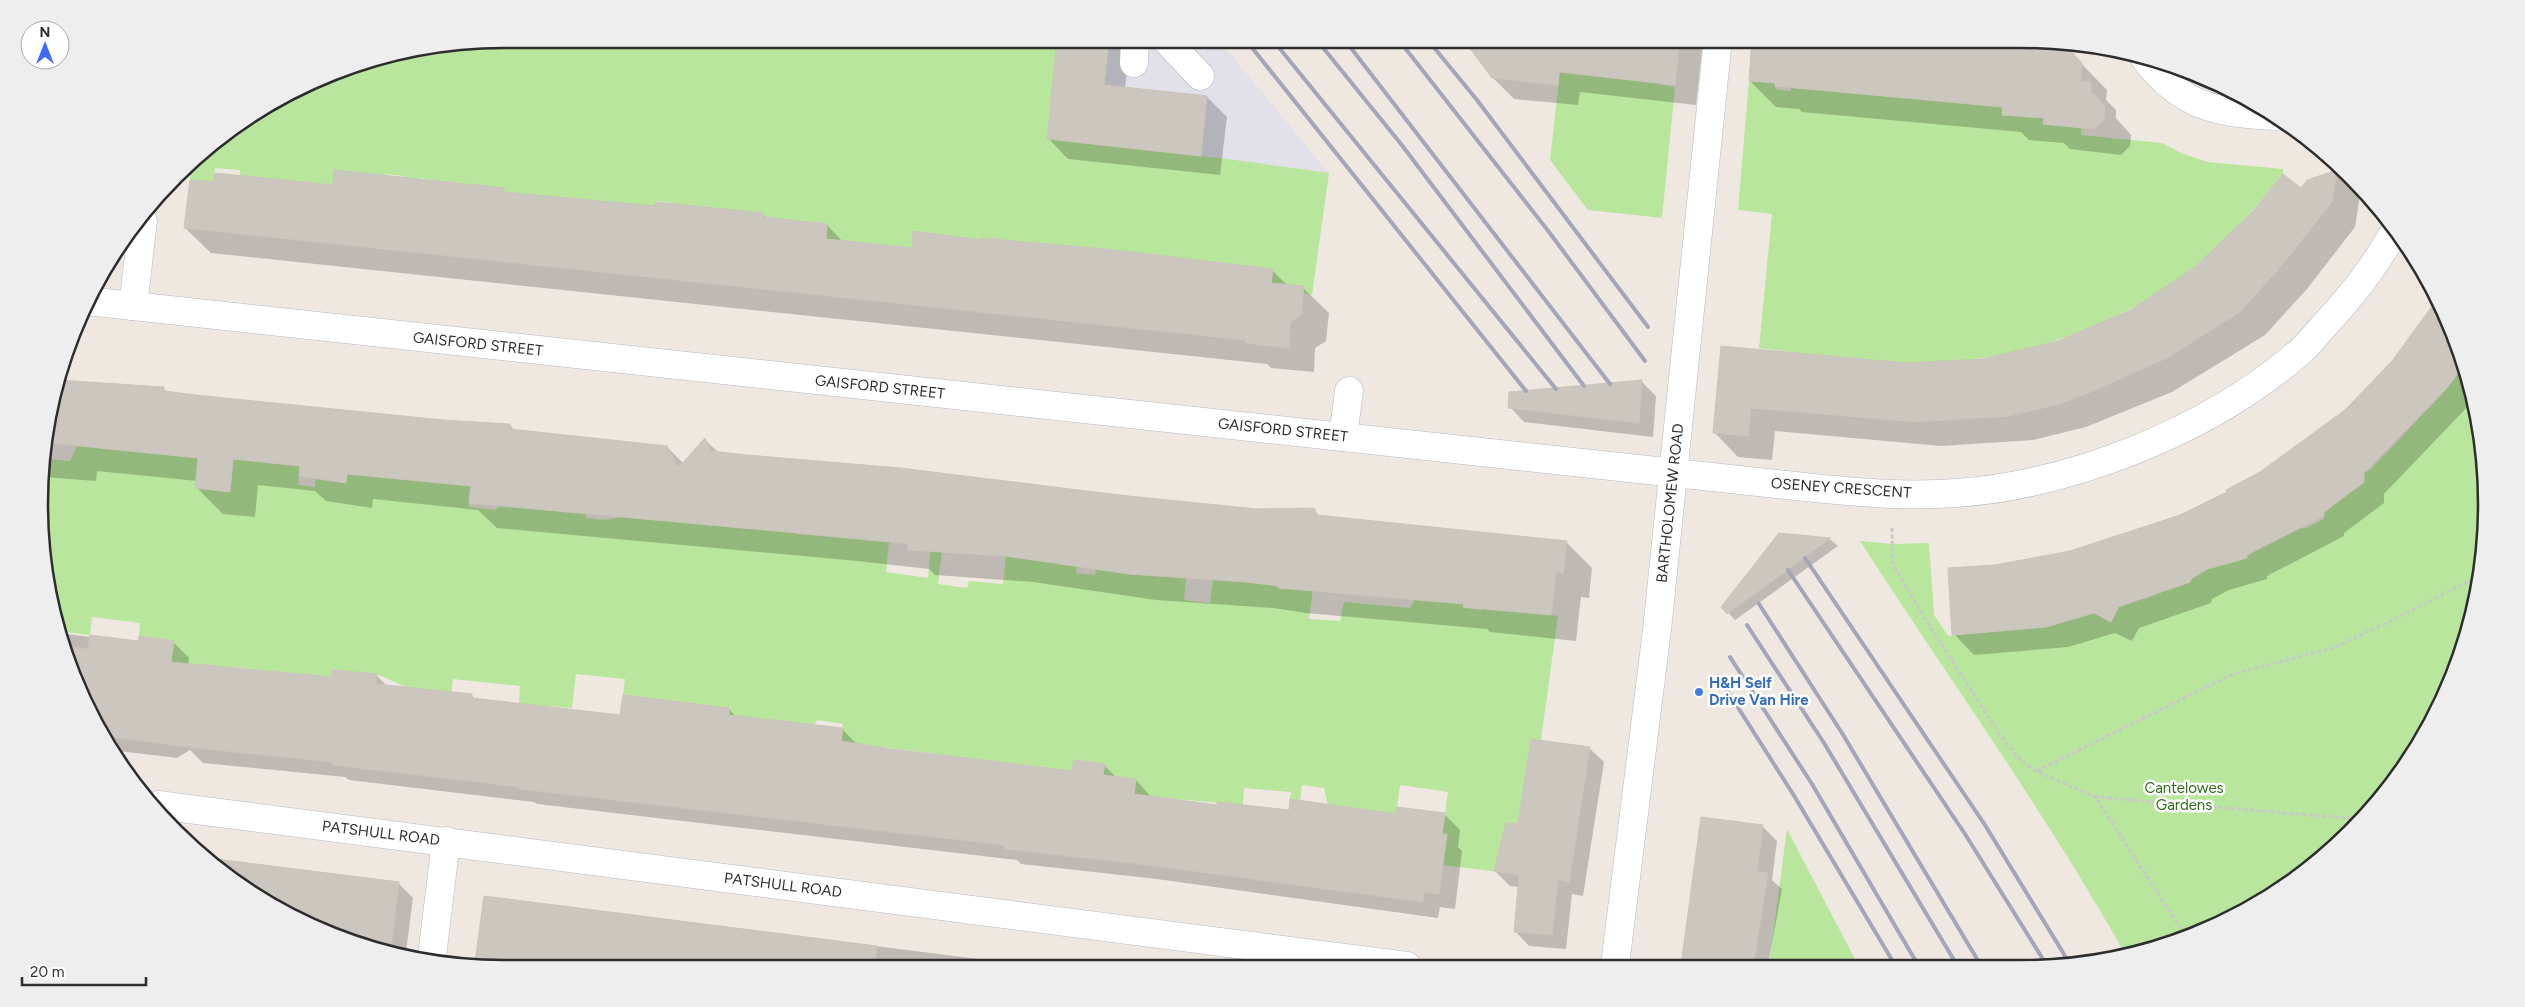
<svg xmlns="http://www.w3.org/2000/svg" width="2525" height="1007" font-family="Figtree,sans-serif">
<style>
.industrial{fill:#e2e0e8}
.green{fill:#b8e69c}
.shadow{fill:#0003}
.building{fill:#cbc6be;stroke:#cbc4b9}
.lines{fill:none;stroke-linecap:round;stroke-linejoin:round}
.minor-casing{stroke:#b3b7c1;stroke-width:29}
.path{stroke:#c8c8c8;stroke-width:3;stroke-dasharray:4 2.5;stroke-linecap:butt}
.minor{stroke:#fff;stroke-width:28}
.rail{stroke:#a2a6b8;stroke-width:4}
.shop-dot{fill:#3f7fe0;stroke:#fff;stroke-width:2}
.labels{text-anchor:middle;stroke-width:5;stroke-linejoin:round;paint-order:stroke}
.street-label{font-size:15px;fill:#2d2d2d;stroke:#fff}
.shop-label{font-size:15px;font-weight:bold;fill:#366cbe;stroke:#fff;text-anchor:start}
.park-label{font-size:15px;fill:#2f6e1a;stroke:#fff}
.rim{fill:none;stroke:#2d2d2d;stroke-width:2.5}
</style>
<rect width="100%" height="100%" fill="#efe8e0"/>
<path class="industrial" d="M1057,39H1218L1329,173L1228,159L1047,139Z"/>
<g class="green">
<path d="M504,39H1057L1048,139L1228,159L1329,173L1312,295L1303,293L1297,286H1271L1272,270L1233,280L1234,264L1217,262L1200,276L1201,260L1182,258L1180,275L1132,269L1134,252L1115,250L981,238L979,253L913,232L912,248L826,239L827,224L780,219L761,231L763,213L745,211L743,229L672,221L673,203L656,201L654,220L503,192L504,189L467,200L468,184L452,182L450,197L434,196L436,180L418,178L416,193L401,192L403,176L385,174L383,190L350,187L351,172L335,170L333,185L265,178L239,185L240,170L215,168L214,182L190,180L192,160L197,154L271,101L354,64Z"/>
<path d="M1561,62L1658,72L1657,84L1675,87L1662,218L1588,210L1550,160Z"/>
<path d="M1749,81L1775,83V89L1791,91V88L2003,107L2002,115L2044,118L2043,124L2081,128V135L2162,143L2181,153L2208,162L2283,169V174C2256,207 2228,241 2195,267C2114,331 2008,365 1906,363C1857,361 1807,354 1759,348L1772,214L1738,210Z"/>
<path d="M2464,365L2470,383L2485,473L2482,564L2462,653L2408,761L2328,853L2227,920L2124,952C2044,810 1948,678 1860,541L1893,544L1929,543L1934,615L1948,636L2038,628L2093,613L2104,618L2115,615L2121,603L2138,594L2144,599L2157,594L2160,587L2170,583L2178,587L2190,582L2193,573L2227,559L2236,562L2247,556L2248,548L2293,523L2304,529L2324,519V512L2334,505V497L2346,488L2356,489L2364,482V473L2371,469L2440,396Z"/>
<path d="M44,437H52L50,459L70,461L77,446L157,454L164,451L199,455L196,488L229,492L233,459L300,466L298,485L315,487L316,475L346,483L347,474L471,486L469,507L495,510L502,504L587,495L586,518L604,520L621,517L706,523L797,519L796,534L889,542L886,572L928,578L932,534H944L938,584L967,588L969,581L1003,584L1006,556L1077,566L1076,573L1095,575L1096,569L1129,574L1131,555L1162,573L1186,579L1184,600L1210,603L1215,564L1234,581L1275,585L1279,588L1313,589L1309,619L1340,621L1344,602L1410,608L1415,600L1465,589L1463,608L1482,610V606L1558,616L1541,740L1531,739L1518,824L1507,823L1499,872L1443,865L1447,835L1442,834L1448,792L1400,785L1393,837L1328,806L1324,788L1302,785L1300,801L1290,799L1291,792L1244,788L1243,805L1176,799L1133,802L1136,779L1103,775L1104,764L1074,760L1072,773L1030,790L1032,766L983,760L981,782L944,755L841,742L843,724L818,720L812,726L719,714L623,695L625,679L576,674L572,708L519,704L520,686L453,679L451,696L406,687L377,674L334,670L331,696L278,685L279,672L233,667L232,670L168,684L174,641L139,636L140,623L92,617L90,635L59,631L48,594Z"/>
<path d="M1787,829L1858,965H1769Z"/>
</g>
<g class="shadow">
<path d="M1059,39H1130L1125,89L1207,97L1227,117L1220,175L1068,159L1049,139Z"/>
<path d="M1478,39H1703L1696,105L1580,92L1578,105L1514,99L1493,78L1476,55Z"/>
<path d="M1754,39H2011L2019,45L2068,50L2107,90L2106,100L2116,110V118L2131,135L2130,146L2121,155L2070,149L2064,143L2029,140L2021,132L1802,112L1799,109L1776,107L1750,81Z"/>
<path d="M336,171L503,190L507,194L762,214L767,219L827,225L843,242L913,249L981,242L1272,270L1288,286L1303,288L1329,313L1326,341L1315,348L1314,372L1271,368L1267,364L211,253L185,228L334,186Z"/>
<path d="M2336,171L2360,195L2355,227L2307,289L2265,335L2172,392L2086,427L2033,440L1941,446L1775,431L1772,460L1738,457L1714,432L1722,348L1906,364L1983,360L2059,342L2132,311L2196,268L2301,189Z"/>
<path d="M2439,299L2470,383L2473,401L2384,494V503L2344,533V536L2267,576V579L2229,590L2212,599L2211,603L2139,628L2132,641L2115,633L2068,647L1974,655L1954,634L1995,566L2070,553L2180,516L2229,493L2261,473L2346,411L2393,362Z"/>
<path d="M57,380L128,388L163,389L168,393L443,421L510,425L515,431L667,447L684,464L705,440L718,452L1257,510L1313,509L1320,517L1566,542L1592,568L1589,598L1581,597L1576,641L1490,632L1487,629L1306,613L1273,608L1156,600L1033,582L935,575L929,569L857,561L497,528L478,510L373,499L372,508L326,501L315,491L258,485L255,517L223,514L197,488V481L97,471L96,481L44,477L43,443Z"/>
<path d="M1642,382L1656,396L1653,437L1524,422L1510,407V393Z"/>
<path d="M1779,534L1831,540L1838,546L1735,620L1723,607Z"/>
<path d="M59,633L139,643L173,642L189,658L188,665L334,678L377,676L388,687L472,696L477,700L622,716L729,709L736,717L842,729L858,745L1074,772L1104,765L1117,778L1136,780L1151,797L1218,807L1397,816L1444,814L1460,830L1458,847L1462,851L1455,909L1440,907L1438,918L1157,879L1021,864L1017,860L537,804L534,802L349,780L345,777L203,763L190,750L177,758L111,750L74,681Z"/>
<path d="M1589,748L1604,762L1583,896L1572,894L1566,949L1529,946L1515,931L1519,887L1510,886L1495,871L1519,825Z"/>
<path d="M1702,819L1762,826L1777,841L1772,880L1782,889L1768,965H1682Z"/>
<path d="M210,861L399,884L413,898L406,952L354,944L221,872Z"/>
<path d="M485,897L1018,964L1021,967L504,968L476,964Z"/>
</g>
<g class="building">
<path d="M1057,39H1109L1104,85L1207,96L1201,156L1047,139Z"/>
<path d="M1463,39H1680L1675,85L1559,72L1558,85L1492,78Z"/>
<path d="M1752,39H2009V43L2069,49L2082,63L2080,82H2091V94L2095,95L2105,107L2104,120L2094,129L2043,124L2044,118L2002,115L2003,107L1775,86V83L1749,81Z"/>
<path d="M334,170L504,188L503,192L655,206V202L763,213V217L827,224L826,239L912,248L913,231L980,240L981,238L1115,250L1273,269L1271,283L1304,286L1301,315L1290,322L1289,348L1245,343V340L184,228L190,180L214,182L215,173L333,185Z"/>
<path d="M2337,170L2332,202L2283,264L2241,311L2169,357L2091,392L2060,404L2009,416L1915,422L1751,408L1748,436L1713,433L1721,346L1906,363L1982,359L2058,341L2131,310L2195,267L2254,210L2283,174L2301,188L2307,180Z"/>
<path d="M2438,298L2464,365L2447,388L2364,473V482L2324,512V516L2247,555V558L2208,569L2192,578L2190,582L2118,607L2111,622L2094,613L2046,627L1952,635L1948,568L1995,565L2070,551L2180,515L2227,492L2226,490L2260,472L2345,410L2392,361Z"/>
<path d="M57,380L164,387V391L205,396L443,420L510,424V429L667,446L678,468L705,438L711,451L747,455L900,468L1119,495L1257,509L1314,508L1317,515L1567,541L1563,573L1556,572L1551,615L1463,607L1464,604L1279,588V586L1246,582L1129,574L1006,556L908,550V544L830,536L469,503L471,486L347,474L346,483L299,476L300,466L233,459L230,492L195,488L198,458L51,443L52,438L44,437Z"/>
<path d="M1642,380L1639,423L1508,408L1509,392Z"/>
<path d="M1779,533L1831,538L1727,614L1721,607Z"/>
<path d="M90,635L138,641L139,636L174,641L171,662L332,677L333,670L377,674L376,684L472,694V698L620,715L623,695L729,708V715L843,728L841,741L891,749L1072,771L1074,760L1105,764L1103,775L1136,779L1134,794L1217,805V802L1289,810L1290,799L1396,814L1397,807L1445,813L1442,834H1447L1439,894L1424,892L1423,902L1140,864L1004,849V845L519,789L520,787L332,765V762L204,749L103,736L74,681L63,646L88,649Z"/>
<path d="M1531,739L1590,747L1569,882L1558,880L1552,935L1514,932L1519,875L1494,871L1506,823L1518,824Z"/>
<path d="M1701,817L1763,825L1757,872L1768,873L1754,962L1742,961V965H1681Z"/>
<path d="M208,858L399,882L391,948L354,944L221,872Z"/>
<path d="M484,896L877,946L875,967L500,968V965L475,962Z"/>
</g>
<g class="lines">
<defs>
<g id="minor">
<path d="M1165,39L1200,76"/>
<path d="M2145,59C2182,107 2217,113 2275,116"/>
<path d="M1134,63L1135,39"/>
<path d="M87,301L1805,487C1856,492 1905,497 1956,493C2071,485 2207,431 2295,356C2305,349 2313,338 2321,329C2352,296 2373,269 2396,229"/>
<path d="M133,306L143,221"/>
<path d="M1343,437L1349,391"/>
<path d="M158,805L1407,966"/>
<path d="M432,956L446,841"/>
<path d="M1615,965L1657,630L1718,39"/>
</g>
</defs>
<use href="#minor" class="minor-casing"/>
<g class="path">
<path d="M1892,528L1893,565L1924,617L2000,735L2017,757L2036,771L2095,797L2184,933"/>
<path d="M2037,771L2233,674L2333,648L2399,617L2465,583L2479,579"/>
<path d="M2095,797L2358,819"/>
</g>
<use href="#minor" class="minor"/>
<g class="rail">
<path d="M1245,39L1526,391"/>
<path d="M1272,39L1556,389"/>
<path d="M1316,39L1401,144L1584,386"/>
<path d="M1344,39L1610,384"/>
<path d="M1398,39L1549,232L1645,361"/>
<path d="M1427,39L1477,100L1648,327"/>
<path d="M1805,558L1985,825L2070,964"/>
<path d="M1788,570L1965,834L2046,964"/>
<path d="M1759,604L1842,733L1980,964"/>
<path d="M1747,625L1824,743L1957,965"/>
<path d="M1730,657L1812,784L1918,965"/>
<path d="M1718,676L1793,794L1895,965"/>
</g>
</g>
<circle class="shop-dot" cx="1699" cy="692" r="5"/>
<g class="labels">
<g class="street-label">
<text transform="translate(478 344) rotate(6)" y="5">GAISFORD STREET</text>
<text transform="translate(880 387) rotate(6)" y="5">GAISFORD STREET</text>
<text transform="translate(1283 430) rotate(6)" y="5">GAISFORD STREET</text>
<text transform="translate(1841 488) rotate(4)" y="5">OSENEY CRESCENT</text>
<text transform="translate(1670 503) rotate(-84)" y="5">BARTHOLOMEW ROAD</text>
<text transform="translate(381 833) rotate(7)" y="5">PATSHULL ROAD</text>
<text transform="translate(783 885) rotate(7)" y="5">PATSHULL ROAD</text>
</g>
<g class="shop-label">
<text x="1709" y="688">H&amp;H Self<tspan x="1709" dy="17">Drive Van Hire</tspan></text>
</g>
<g class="park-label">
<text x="2184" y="793">Cantelowes<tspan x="2184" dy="17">Gardens</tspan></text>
</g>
</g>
<path d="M0 0H2525V1007H0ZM504 48H2022A456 456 0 0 1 2478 504V504A456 456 0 0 1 2022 960H504A456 456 0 0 1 48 504V504A456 456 0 0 1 504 48Z" fill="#eee" fill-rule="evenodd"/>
<path class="rim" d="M504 48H2022A456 456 0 0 1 2478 504V504A456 456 0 0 1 2022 960H504A456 456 0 0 1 48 504V504A456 456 0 0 1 504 48Z"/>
<g transform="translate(45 45)"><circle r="24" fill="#ffffff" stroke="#ababab"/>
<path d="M0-4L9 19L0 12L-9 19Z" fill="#3e6afe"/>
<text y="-8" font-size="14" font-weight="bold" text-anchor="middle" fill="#2d2d2d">N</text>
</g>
<path d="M22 977v8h124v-8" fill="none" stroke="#2d2d2d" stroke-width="2.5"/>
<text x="30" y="977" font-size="15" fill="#2d2d2d" stroke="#ffffff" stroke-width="4" paint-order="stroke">20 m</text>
</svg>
